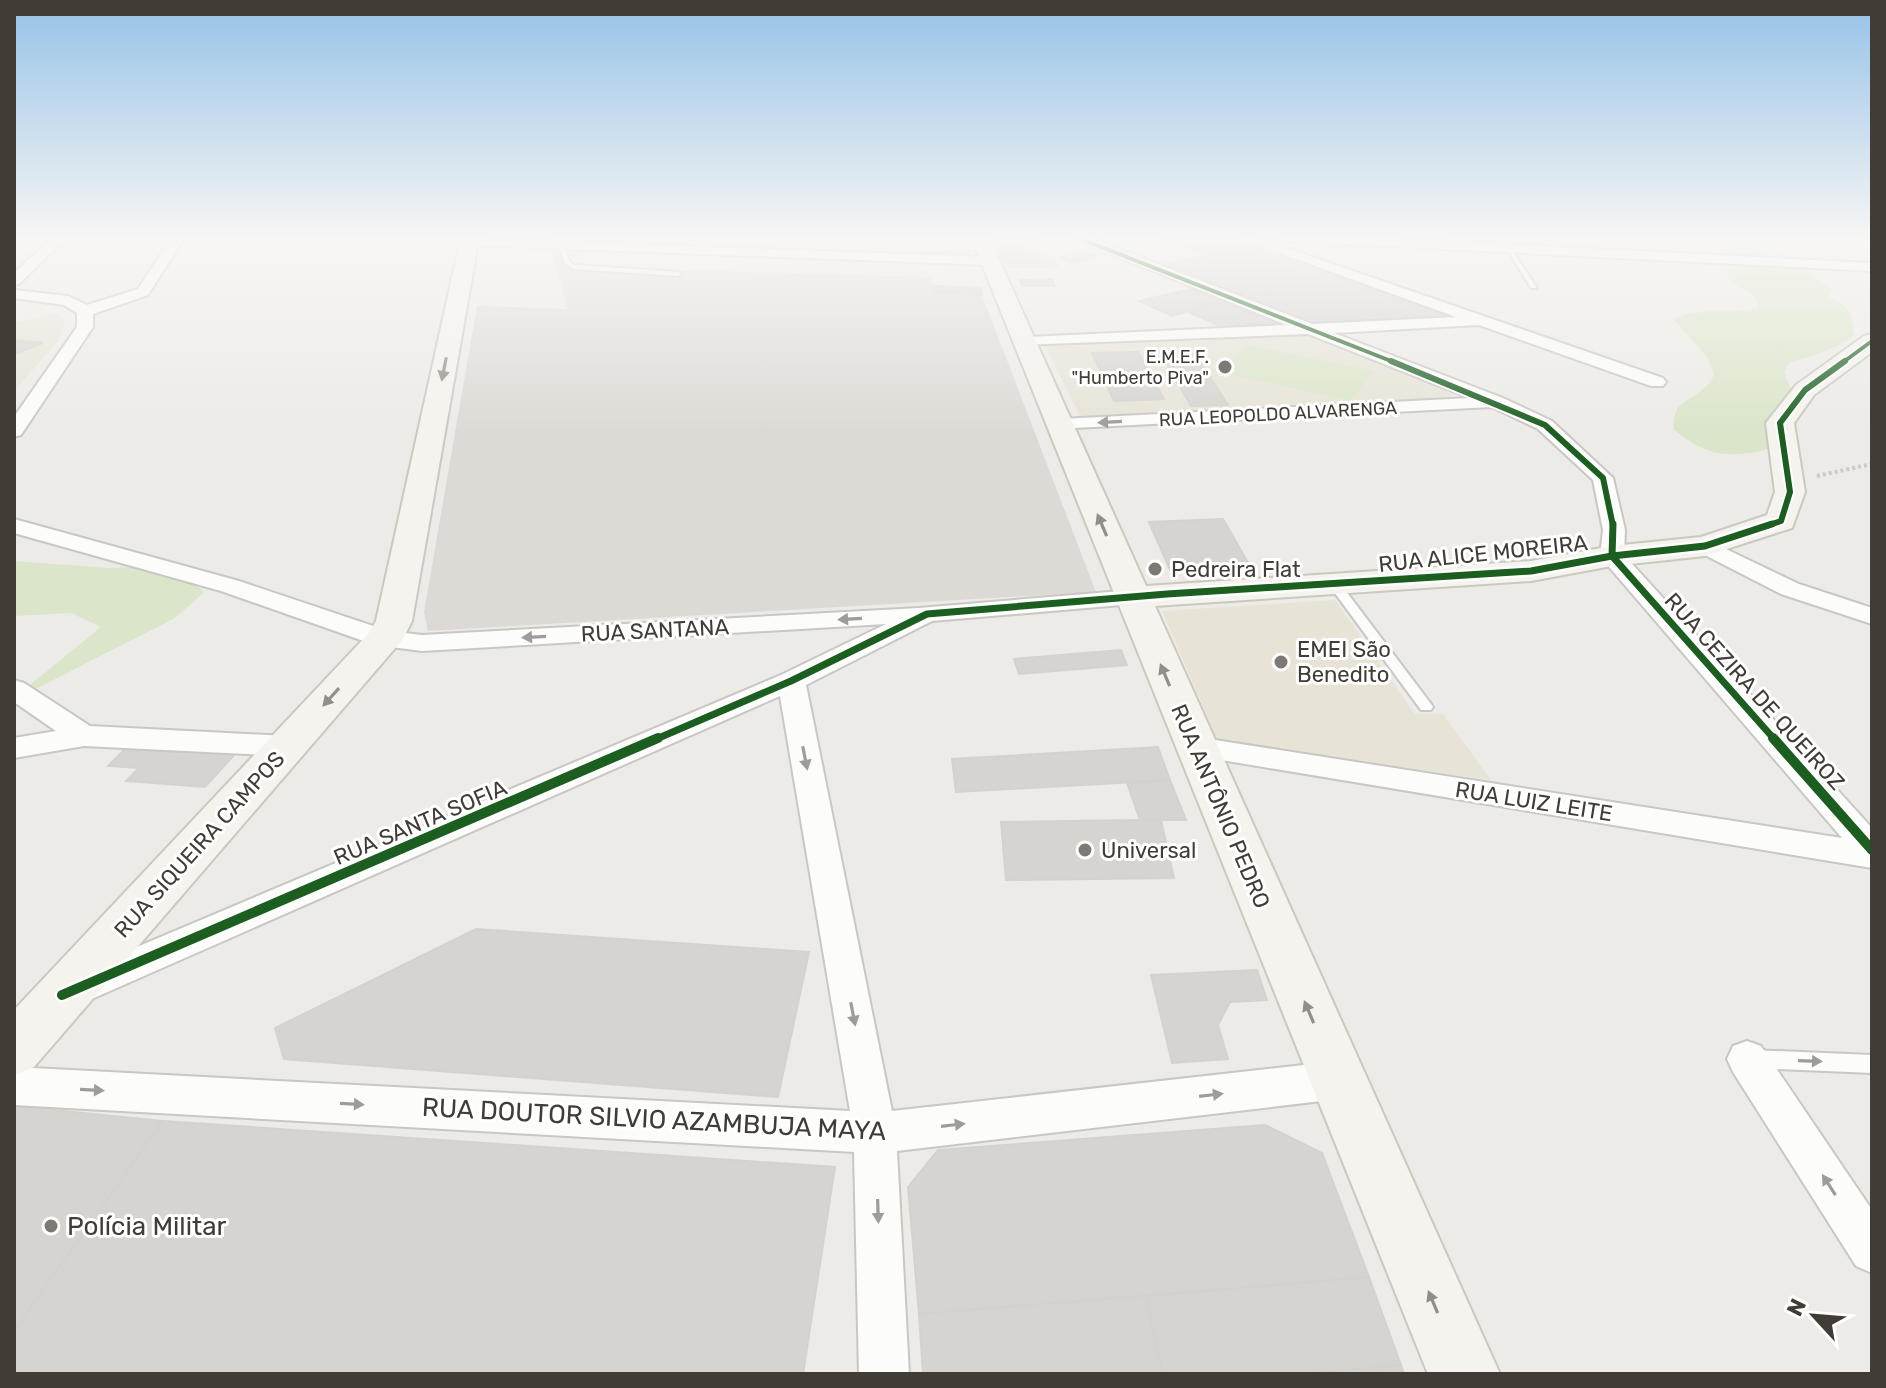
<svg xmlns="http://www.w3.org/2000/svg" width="1886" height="1388" font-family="Rubik,sans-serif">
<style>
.industrial{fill:#dddad5}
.education{fill:#e7e3d7}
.green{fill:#dae5c9}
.building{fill:#d6d4d0;stroke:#d5d2cd;stroke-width:2}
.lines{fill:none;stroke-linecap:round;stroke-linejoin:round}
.lane-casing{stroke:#c9c7c3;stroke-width:4}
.street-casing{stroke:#c9c7c3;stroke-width:4}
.secondary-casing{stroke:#cbc8bf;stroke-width:4}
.path{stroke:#cbcac6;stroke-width:4;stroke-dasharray:3 3;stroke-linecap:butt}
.lane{fill:#fcfcfb;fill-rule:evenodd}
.street{fill:#fcfcfb;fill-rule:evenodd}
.secondary{fill:#f4f3ed;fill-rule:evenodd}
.cycleway-far3-casing{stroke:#fff;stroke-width:7}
.cycleway-far2-casing{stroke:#fff;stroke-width:10}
.cycleway-far1-casing{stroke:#fff;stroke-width:12}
.cycleway-casing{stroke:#fff;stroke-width:15}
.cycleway-far3{stroke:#1b5e20;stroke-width:4}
.cycleway-far2{stroke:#1b5e20;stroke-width:6}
.cycleway-far1{stroke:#1b5e20;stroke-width:7}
.cycleway{stroke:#1b5e20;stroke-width:10}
.oneway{fill:#928e88}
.oneway2{fill:#9e9c98}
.poi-dot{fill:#7d7973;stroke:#fff;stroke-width:3}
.labels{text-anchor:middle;stroke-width:6;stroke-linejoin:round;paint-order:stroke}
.far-poi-label{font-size:18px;fill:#413c35;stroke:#fff;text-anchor:end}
.far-street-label{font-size:18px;fill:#413c35;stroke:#fff}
.street-label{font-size:22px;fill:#413c35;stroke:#fff}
.poi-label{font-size:22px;fill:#413c35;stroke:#fff;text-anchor:start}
.near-street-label{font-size:26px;fill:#413c35;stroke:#fff}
.near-poi-label{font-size:26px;fill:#413c35;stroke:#fff;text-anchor:start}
</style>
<rect width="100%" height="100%" fill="#edebe7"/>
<path class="industrial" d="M550,248L585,250L573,258L571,263L584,267L929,277L936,286L935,292L982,295L1096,592L428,631L424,612L477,306L568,309Z"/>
<g class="education">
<path d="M57,313L65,321L58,341L14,391V323Z"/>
<path d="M1305,333L1316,334L1455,394L1441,399L1082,420L1045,346Z"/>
<path d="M1335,600L1415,714H1443L1491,780L1218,741L1162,611Z"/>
</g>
<g class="green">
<path d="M1703,237H1757L1832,289L1828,297C1851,308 1852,311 1854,336C1834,350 1813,356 1790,362L1784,371C1789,386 1801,410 1796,426C1788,451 1740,457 1718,453C1701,450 1688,440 1674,430C1670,394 1700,404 1714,375C1710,352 1688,338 1674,320C1699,304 1731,317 1758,307L1756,298L1729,280L1726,272L1749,261L1715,246Z"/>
<path d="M1248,345L1373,371L1351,401L1221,372Z"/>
<path d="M14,561L108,568L156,566L186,578L204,592L175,618L14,700V693L30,685L101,627L71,613L14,616Z"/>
</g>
<g class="building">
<path d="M996,237L1036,239L1032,244H1024V247H1031L1027,252L1042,255L1037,256L1039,259L1002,260Z"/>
<path d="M1159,237L1227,238L1452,318L1313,324L1165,265L1207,255Z"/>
<path d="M970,251L969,256H923L924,252Z"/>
<path d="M1085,252L1097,257L1072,263L1060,258Z"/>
<path d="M1054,261L1058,266L1009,267L1005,262Z"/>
<path d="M1052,279L1055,286H1022L1020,280Z"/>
<path d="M936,286L981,288L982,295L934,292Z"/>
<path d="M1191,289L1224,302L1172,316L1139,301Z"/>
<path d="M1224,302L1274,323V324L1218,325L1188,312Z"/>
<path d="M14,340L43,343L15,354Z"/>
<path d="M1193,351L1228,405L1191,406L1160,352Z"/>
<path d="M1138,352L1164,399L1114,401L1092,353Z"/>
<path d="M1223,519L1250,566L1170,570L1149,522Z"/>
<path d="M1121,650L1127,665L1019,674L1014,659Z"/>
<path d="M127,747L235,754L205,787L126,781L139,768L108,766Z"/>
<path d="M1158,747L1170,780L956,792L952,759Z"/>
<path d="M1170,780L1186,820H1140L1127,783Z"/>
<path d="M1140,820H1161L1174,878L1006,880L1001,822Z"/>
<path d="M476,929L809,952L778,1097L284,1059L275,1028Z"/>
<path d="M1257,970L1267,1000L1230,1002L1218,1025L1228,1059L1172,1063L1151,975Z"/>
<path d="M14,1106L163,1121L14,1331Z"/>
<path d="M163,1121L835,1167L803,1374H14V1331Z"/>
<path d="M1265,1125L1322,1153L1369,1277L919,1314L908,1187L938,1150Z"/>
<path d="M1369,1277L1401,1365L1298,1374H1162L1146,1296Z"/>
<path d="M1146,1296L1162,1374H923L919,1314Z"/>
<path d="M1401,1365L1404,1374L1314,1373Z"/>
</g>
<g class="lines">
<defs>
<g id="lane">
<path d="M558,244H562L571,263L575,265L678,272L682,274L678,276L574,269L565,264Z"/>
<path d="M1506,247H1510L1537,288H1531Z"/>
<path d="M1335,581L1339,582L1431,704L1433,707L1431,710H1421L1329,585Z"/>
<path d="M1751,1050L1872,1055V1073L1751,1068L1744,1065L1741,1059L1744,1053Z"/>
</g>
<g id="street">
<path d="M53,237H67L19,284L14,285V273Z"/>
<path d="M172,237H185L148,295L93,314V327L21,435L14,437V417L77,327V313L64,305L14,298V290L68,296L87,305L138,289Z"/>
<path d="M1070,237H1089L1312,324L1456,317L1235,237H1255L1663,378L1666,382L1663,386H1651L1479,325L1334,333L1503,398L1552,421L1613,478L1625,530L1624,555L1872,828V868L1185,754L1181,747L1185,740L1196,737L1842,838L1604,561L1600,556L1603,530L1593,480L1538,429L1492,407L1054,429L1051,425L1054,421L1061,419L1470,398L1308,334L1021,345L1019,342L1027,337L1286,325Z"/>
<path d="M1278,237H1368L1872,263V271L1284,241Z"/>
<path d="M470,238L989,257L996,261L989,265L465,245V239Z"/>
<path d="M14,519L239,581L388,631L422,635L919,608L1133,590L1142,592L1145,597L1142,602L1133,604L932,621L806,685L892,1111L1339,1061L1353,1067L1359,1080L1353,1093L1339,1099L897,1151L909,1374H859L854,1152L14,1105V1067L850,1111L780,696L94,998L81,1003L68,998L62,987L68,976L781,675L886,624L422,651L375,645L221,591L14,533Z"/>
<path d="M1705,539L1799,584L1872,608V624L1781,594L1697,551L1693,546L1697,541Z"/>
<path d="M14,680L24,683L90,726L287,736L298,739L302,746L298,753L287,756L84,746L14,758V738L56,731L14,702Z"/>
<path d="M1747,1041L1761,1046L1872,1210V1273L1856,1266L1733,1072L1727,1059L1733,1046Z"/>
</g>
<g id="secondary">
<path d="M461,237H479L412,621L403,639L34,1067L14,1075V1010L369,633L376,621Z"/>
<path d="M971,237H989L1146,586L1531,561L1612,546L1701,537L1767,515L1775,492L1766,423L1796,385L1864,336L1872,334V352L1814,395L1794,423L1805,492L1792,528L1705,556L1612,566L1531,581L1155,606L1500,1374H1428Z"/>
</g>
</defs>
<use href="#lane" class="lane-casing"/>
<use href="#street" class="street-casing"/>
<use href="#secondary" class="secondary-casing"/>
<path class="path" d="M1817,476L1872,464"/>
<use href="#lane" class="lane"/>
<use href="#street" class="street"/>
<use href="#secondary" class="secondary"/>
<defs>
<g id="cycleway-far3">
<path d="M1076,237L1396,363"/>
<path d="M1842,363L1872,341"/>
</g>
<g id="cycleway-far2">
<path d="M1391,361L1545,425L1603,478L1613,526"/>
<path d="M1766,526L1781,521L1790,492L1780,423L1805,390L1845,361"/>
</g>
<g id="cycleway-far1">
<path d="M1612,556L1613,524"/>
<path d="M1612,556L1775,740"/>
<path d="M654,740L791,681L927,614L1167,594L1531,571L1612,556L1705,546L1772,524"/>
</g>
<g id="cycleway">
<path d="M1773,738L1872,850"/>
<path d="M62,995L658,738"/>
</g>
</defs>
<use href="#cycleway-far3" class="cycleway-far3-casing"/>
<use href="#cycleway-far2" class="cycleway-far2-casing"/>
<use href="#cycleway-far1" class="cycleway-far1-casing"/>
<use href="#cycleway" class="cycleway-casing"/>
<use href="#cycleway-far3" class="cycleway-far3"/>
<use href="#cycleway-far2" class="cycleway-far2"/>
<use href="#cycleway-far1" class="cycleway-far1"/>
<use href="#cycleway" class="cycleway"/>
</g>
<defs><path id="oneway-solid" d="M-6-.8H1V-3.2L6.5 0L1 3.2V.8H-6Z" transform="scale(2)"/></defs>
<g class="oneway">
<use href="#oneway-solid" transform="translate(444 369) rotate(101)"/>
<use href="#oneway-solid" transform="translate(1102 525) rotate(-113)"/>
<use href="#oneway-solid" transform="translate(1165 675) rotate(-113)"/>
<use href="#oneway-solid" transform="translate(331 697) rotate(132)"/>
<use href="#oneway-solid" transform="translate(1309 1012) rotate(-113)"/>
<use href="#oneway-solid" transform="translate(1433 1302) rotate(-113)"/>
</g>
<g class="oneway2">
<use href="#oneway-solid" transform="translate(1110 422) rotate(177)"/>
<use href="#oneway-solid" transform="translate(850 619) rotate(177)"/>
<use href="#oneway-solid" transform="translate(534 637) rotate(177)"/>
<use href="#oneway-solid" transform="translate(805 758) rotate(79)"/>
<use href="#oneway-solid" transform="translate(853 1014) rotate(79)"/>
<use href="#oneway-solid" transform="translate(1810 1061) rotate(2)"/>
<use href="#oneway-solid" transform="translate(92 1090) rotate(3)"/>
<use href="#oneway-solid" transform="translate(1211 1095) rotate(-7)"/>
<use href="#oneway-solid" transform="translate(352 1104) rotate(3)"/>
<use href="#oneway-solid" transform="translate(953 1125) rotate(-7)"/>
<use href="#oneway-solid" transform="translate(1829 1185) rotate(-123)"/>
<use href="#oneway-solid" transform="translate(878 1211) rotate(88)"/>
</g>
<linearGradient id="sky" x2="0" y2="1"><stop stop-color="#96c2e8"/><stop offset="0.55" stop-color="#f7f6f4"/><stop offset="1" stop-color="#f7f6f4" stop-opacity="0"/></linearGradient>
<rect width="1886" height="432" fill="url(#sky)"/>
<g class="poi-dot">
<circle cx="1225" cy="367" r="8"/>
<circle cx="1155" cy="569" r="8"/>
<circle cx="1281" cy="662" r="8"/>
<circle cx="1085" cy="850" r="8"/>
<circle cx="51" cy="1226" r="8"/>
</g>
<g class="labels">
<g class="far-poi-label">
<text x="1209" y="363">E.M.E.F.<tspan x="1209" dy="21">"Humberto Piva"</tspan></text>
</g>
<g class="far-street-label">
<text transform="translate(1278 414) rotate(-3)" y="6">RUA LEOPOLDO ALVARENGA</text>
</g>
<g class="street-label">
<text transform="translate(1483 553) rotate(-6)" y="8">RUA ALICE MOREIRA</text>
<text transform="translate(655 630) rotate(-3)" y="8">RUA SANTANA</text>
<text transform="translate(1755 691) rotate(48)" y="8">RUA CEZIRA DE QUEIROZ</text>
<text transform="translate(1534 801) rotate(9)" y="8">RUA LUIZ LEITE</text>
<text transform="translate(1221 806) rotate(67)" y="8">RUA ANTÔNIO PEDRO</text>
<text transform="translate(420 822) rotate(-23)" y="8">RUA SANTA SOFIA</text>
<text transform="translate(199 844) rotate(-48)" y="8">RUA SIQUEIRA CAMPOS</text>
</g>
<g class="poi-label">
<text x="1171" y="577">Pedreira Flat</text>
<text x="1297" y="657">EMEI São<tspan x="1297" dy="25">Benedito</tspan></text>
<text x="1101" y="858">Universal</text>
</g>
<g class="near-street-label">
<text transform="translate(654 1119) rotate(3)" y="9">RUA DOUTOR SILVIO AZAMBUJA MAYA</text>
</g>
<g class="near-poi-label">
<text x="67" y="1235">Polícia Militar</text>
</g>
</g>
<rect width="1886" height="1388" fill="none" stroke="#413c35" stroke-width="32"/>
<g transform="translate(1814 1316) rotate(296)" stroke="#ffffff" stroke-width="6" paint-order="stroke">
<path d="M0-6L14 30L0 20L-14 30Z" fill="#413c35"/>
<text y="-12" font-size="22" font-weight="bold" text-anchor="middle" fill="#413c35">N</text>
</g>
</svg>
